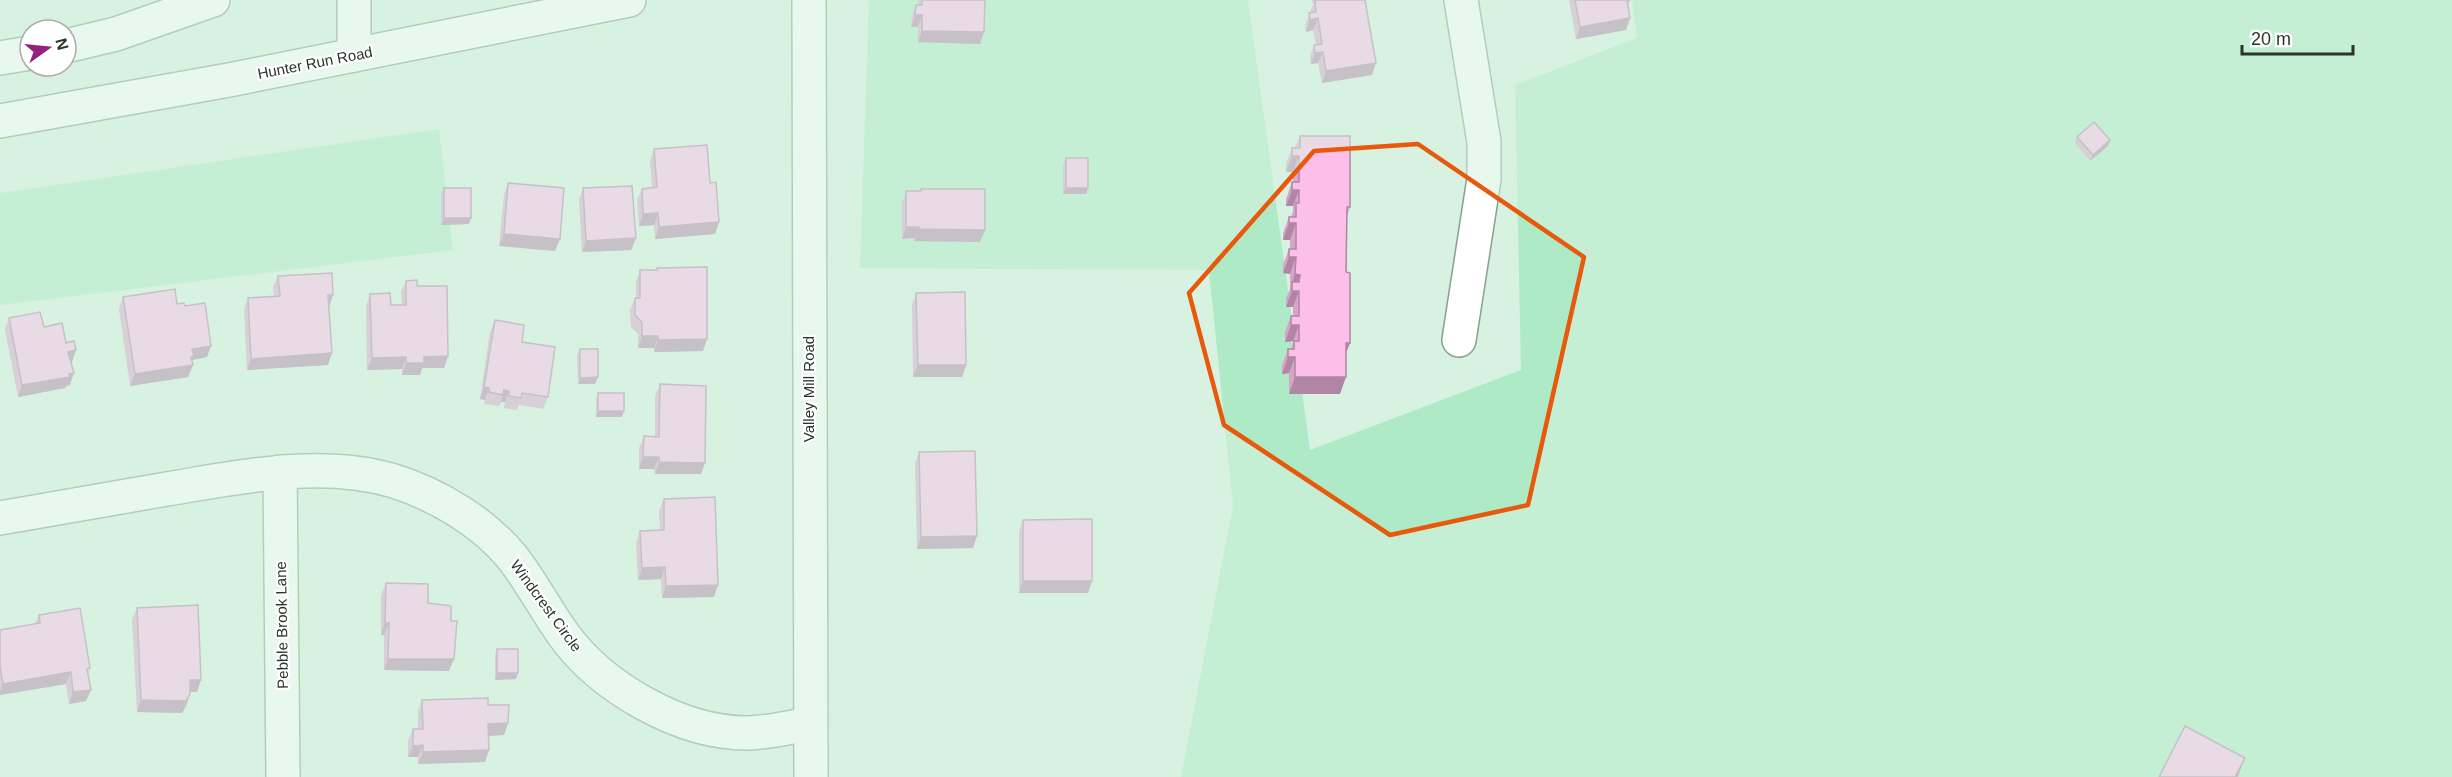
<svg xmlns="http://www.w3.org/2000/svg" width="2452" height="777" font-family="Arial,sans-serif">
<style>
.green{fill:#adeac5}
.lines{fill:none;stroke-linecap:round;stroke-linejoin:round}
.minor-casing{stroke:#88a091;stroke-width:36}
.minor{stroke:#fff;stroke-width:33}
.wall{fill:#d9a4c9}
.shaded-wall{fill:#b086a4}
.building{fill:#fcbfea;stroke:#b086a4;stroke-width:1.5}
.marked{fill:none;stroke:#e8590c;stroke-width:4.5;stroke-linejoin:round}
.labels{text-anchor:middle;stroke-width:4.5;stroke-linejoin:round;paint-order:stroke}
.street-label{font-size:15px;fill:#2a342d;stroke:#fff}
</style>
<rect width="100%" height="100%" fill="#d7f2e1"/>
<g class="green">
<path d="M869,0H1248L1310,450L1521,370L1515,85L1637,38L1632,0H2452V777H1181L1233,506L1209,270L860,268Z"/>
<path d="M439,129L453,250L0,305V193Z"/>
</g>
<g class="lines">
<defs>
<g id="minor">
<path d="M809,0L811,777"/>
<path d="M66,46L116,34L213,0"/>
<path d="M354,55V0"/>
<path d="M0,58L30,53"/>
<path d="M0,121L229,80L629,0"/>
<path d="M1459,340L1484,179V142L1461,0"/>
<path d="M280,472L283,777"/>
<path d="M0,518C56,508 111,499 167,489C239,477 322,459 394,481C438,495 483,522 512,557C531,581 545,609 563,634C601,687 680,733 747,733C767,733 790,727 810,724"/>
</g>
</defs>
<use href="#minor" class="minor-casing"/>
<use href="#minor" class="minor"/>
</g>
<g class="wall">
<path d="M918,0H985L980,44L918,42V27H911L912,16L916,5H918Z"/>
<path d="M1312,0H1366L1372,75L1322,83L1318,63L1311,64L1310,57L1314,45H1316L1313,30L1306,32L1305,25L1313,5Z"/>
<path d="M1569,0H1630L1628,7L1630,18L1626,30L1576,39Z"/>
<path d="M1300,136L1350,207L1347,216L1346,354L1340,394H1289V373L1282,374V365L1288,349H1291L1293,344V341L1285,342V332L1291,316H1293V307H1286V298L1290,289V274L1283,273V265L1289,249H1290V240H1283V233L1289,217H1291L1293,211V206H1286V199L1292,182H1293V172H1286V164L1292,148H1295Z"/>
<path d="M2077,137L2108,146L2090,161L2075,143Z"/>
<path d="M654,149L715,234L655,239L654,225L639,226L637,200L642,189L652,188L650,161Z"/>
<path d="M1066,158L1086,194H1063V165Z"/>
<path d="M508,183L560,239L555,251L499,246L504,195Z"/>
<path d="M444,188L471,218L469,224L441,225V194Z"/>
<path d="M583,188L636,238L631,250L582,252L579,200Z"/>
<path d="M921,189L985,230L980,242L914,241L915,238L902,239V203L906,191H920Z"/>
<path d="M657,268L703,351L654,352V348H638V334L631,327L630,310L635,298H636V282L640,270H656Z"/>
<path d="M278,276L329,307L328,365L247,370L244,309L248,298L274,296L273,287Z"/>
<path d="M406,281L417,286L448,356L444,368H422L420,375H402V369L367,370L366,306L370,294L391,305H402L401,292Z"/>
<path d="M916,293L966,365L962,377H913L912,305Z"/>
<path d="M123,297L177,304L207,357L192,360L188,377L130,386L119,309Z"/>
<path d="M9,318L44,327L72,362L70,385L66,386L65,388L18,397L5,330Z"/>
<path d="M495,320L522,342L548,397L543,409L519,405L517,410L504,408L505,402H501L499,406L484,404L485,400L480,399L490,332Z"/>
<path d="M580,349L595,384H578L577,355Z"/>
<path d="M660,384L701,474H655L654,469H639V448L644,436L655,437V396Z"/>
<path d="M598,393L622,417H596V399Z"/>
<path d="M919,452L973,548L917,549L915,464Z"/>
<path d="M664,499L714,597L662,598L661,579L638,580L636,543L640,531H660L659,511Z"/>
<path d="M1023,520L1088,593H1019V531Z"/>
<path d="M386,583L428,603L449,671L384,670V635H381V595Z"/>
<path d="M137,608L197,692H190L186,706L182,713L137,712L132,620Z"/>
<path d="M39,615L90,668L88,674L86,701L69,704L66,684L0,695V630L35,624Z"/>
<path d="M497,649L518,673L516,679L495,680V655Z"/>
<path d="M422,700L508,723L504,735L489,736V750L485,762L418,764V757H408V741L413,729H418V711Z"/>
</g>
<g class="shaded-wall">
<path d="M915,15H922L918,27H911Z"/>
<path d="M1318,18L1313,30L1306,32L1310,20Z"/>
<path d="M1630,18L1626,30L1576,39L1580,27Z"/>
<path d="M922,31L984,32L980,44L918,42Z"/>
<path d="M1323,52L1318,63L1311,64L1315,53Z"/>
<path d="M1376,63L1372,75L1322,83L1326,71Z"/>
<path d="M2110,140L2108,146L2090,161L2093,155Z"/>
<path d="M1292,156H1299L1293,172H1286Z"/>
<path d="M1066,188H1088L1086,194H1063Z"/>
<path d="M1292,190H1299L1293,206H1286Z"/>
<path d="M658,213L654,225L639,226L643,214Z"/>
<path d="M444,218H471L469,224L441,225Z"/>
<path d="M719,222L715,234L655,239L659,227Z"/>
<path d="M1289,223H1296L1290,240H1283Z"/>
<path d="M906,227H919L915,238L902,239Z"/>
<path d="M919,229L985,230L980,242L914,241Z"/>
<path d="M504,234L560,239L555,251L499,246Z"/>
<path d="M636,238L631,250L582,252L586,241Z"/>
<path d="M1289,257H1296L1290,274L1283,273Z"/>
<path d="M1295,274L1300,275L1294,291H1299L1293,307H1286L1292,291V283Z"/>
<path d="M328,295H333L329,307Z"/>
<path d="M1291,325H1299L1293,341L1285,342Z"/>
<path d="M642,336H658L654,348H638Z"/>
<path d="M707,339L703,351L654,352L658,340Z"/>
<path d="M1346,343H1350L1344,359Z"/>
<path d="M211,346L207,357L192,360L190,365H193L188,377L130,386L135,374L192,349Z"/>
<path d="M76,350L72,362L64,364L68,352Z"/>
<path d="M332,353L328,365L247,370L251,359Z"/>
<path d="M448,356L444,368H422L420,375H402L406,363L424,357Z"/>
<path d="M406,357L402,369L367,370L372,358Z"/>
<path d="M1288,357H1295L1289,373L1282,374Z"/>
<path d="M918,365H966L962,377H913Z"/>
<path d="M74,373L70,385L66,386L65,388L18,397L22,385Z"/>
<path d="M598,377L595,384H578L580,378Z"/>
<path d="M1295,377H1346L1340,394H1289Z"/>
<path d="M484,387L489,388L485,400L480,399Z"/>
<path d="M504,390L509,391L505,402H501Z"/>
<path d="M598,411H624L622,417H596Z"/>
<path d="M643,457H659L654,469H639Z"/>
<path d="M659,462L705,463L701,474H655Z"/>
<path d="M977,536L973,548L917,549L921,537Z"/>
<path d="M665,567L661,579L638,580L642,568Z"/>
<path d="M1023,581H1092L1088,593H1019Z"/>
<path d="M718,585L714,597L662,598L666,586Z"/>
<path d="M385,623H389L384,635H381Z"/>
<path d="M388,659H454L449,671L384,670Z"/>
<path d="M71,672L66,684L0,695V692L3,684Z"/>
<path d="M497,673H518L516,679L495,680Z"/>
<path d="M190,680H201L197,692H186Z"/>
<path d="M91,690L86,701L69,704L73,692Z"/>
<path d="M190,694L186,706L182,713L137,712L141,700Z"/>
<path d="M508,723L504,735L484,736L488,724Z"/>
<path d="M423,745L418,757H408L413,746Z"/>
<path d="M489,750L485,762L418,764L423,752Z"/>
<path d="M2245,758L2239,774L2238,777H2235Z"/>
</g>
<g class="building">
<path d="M922,0H985L984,32L922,31V15H915L916,5H922Z"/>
<path d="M1315,0H1365L1376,63L1326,71L1323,52L1315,53L1314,45L1322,44L1318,18L1310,20L1309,13L1316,12Z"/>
<path d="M1575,0H1630L1627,1L1630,18L1580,27Z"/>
<path d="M2094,122L2110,140L2093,155L2077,137Z"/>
<path d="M1300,136H1350V207H1347L1346,272L1350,273V343H1346V377H1295V357H1288V349H1294V341H1299V325H1291V316H1299V291H1292V282H1299L1300,275L1295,274L1296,257H1289V249H1296V223H1289V217H1296V203H1299V190H1292V182H1299V156H1292V148H1300Z"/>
<path d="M707,145L710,183L716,182L719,222L659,227L658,213L643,214L642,189L657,187L654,149Z"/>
<rect x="1066" y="158" width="22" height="30"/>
<path d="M508,183L564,188L560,239L504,234Z"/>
<path d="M632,186L636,238L586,241L583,188Z"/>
<rect x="444" y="188" width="27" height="30"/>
<path d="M921,189H985V230L919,229V227H906V191H921Z"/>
<path d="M707,267V339L658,340V336H642V322L635,315V298H640V270H657V268Z"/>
<path d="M332,273L333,295H328L332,353L251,359L248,298L280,296L278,276Z"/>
<path d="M417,280V286H447L448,356L424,357V363H406V357L372,358L370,294L390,293L391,305H406V281Z"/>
<path d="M175,289L177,304L184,303L185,306L205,303L211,346L192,349L194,356L191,357L193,365L135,374L123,297Z"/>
<path d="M965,292L966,365H918L916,293Z"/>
<path d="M40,312L44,327L62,323L66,343L74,341L76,350L68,352L74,373L69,374L70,377L22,385L9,318Z"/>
<path d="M495,320L524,325L522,342L555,347L548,397L522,393L521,398L509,396V391L504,390L503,395L489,392V388L484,387Z"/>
<path d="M580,349H598V377L580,378Z"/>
<path d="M660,384L706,386L705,463L659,462V457H643L644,436L659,437Z"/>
<rect x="598" y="393" width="26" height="18"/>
<path d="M975,451L977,536L921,537L919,452Z"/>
<path d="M715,497L718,585L666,586L665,567L642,568L640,531L664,530V499Z"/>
<path d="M1092,519V581H1023V520Z"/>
<path d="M386,583L428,584V603L451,606V621H457L454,659H388L389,623H385Z"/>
<path d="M198,605L201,680H190V694L186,701L141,700L137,608Z"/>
<path d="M80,608L90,668L87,669L91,690L73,692L71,672L3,684L0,666V630L40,623L39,615Z"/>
<rect x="497" y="649" width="21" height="24"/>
<path d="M488,698V705H509L508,723L488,724L489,750L423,752V745L413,746V729H423L422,700Z"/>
<path d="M2185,726L2245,758L2235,777H2159Z"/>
</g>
<path d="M0 0H2452V777H0ZM1418,144L1584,257L1528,505L1390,535L1224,425L1189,293L1314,151Z" fill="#d7f2e1" fill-opacity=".55" fill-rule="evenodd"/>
<path class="marked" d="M1418,144L1584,257L1528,505L1390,535L1224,425L1189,293L1314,151Z"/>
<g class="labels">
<g class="street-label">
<text transform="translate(315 63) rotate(-11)" y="5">Hunter Run Road</text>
<text transform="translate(809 389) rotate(-90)" y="5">Valley Mill Road</text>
<text transform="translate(546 606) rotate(54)" y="5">Windcrest Circle</text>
<text transform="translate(282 625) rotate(-91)" y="5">Pebble Brook Lane</text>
</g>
</g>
<g transform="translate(48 48) rotate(75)"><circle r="28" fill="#ffffff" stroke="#aaaeab" stroke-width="1.5"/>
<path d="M0-4.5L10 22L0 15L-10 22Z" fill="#95207d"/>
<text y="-9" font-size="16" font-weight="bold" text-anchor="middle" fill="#2a342d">N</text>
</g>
<path d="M2242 45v9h111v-9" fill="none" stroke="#2a342d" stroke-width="3"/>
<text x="2251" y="45" font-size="18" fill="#2a342d" stroke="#ffffff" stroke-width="4.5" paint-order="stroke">20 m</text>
</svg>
